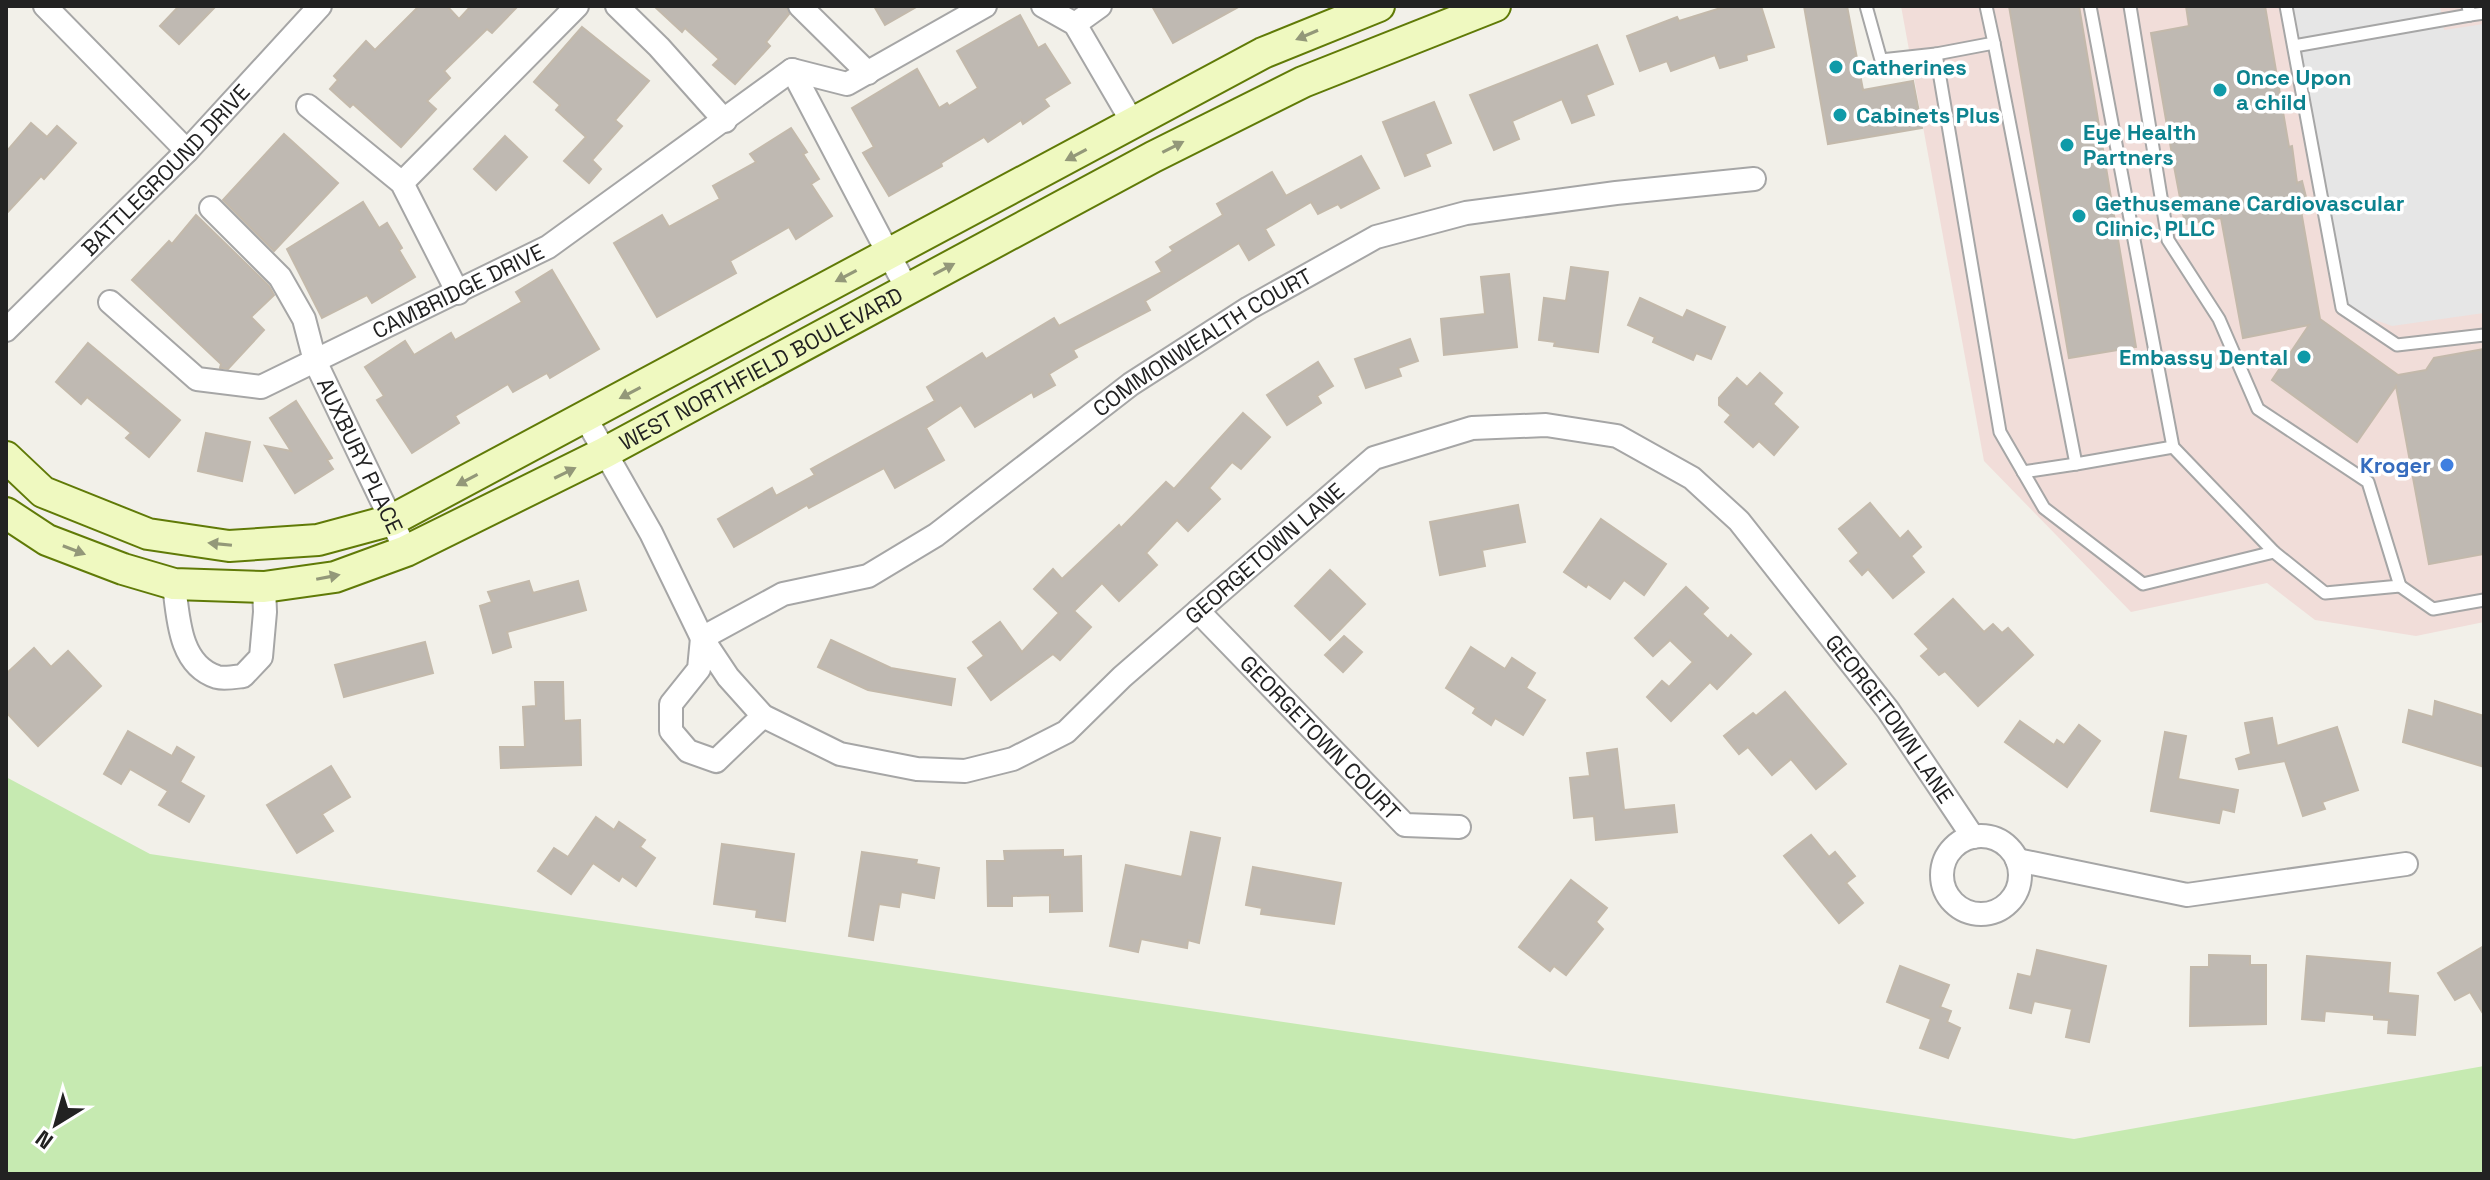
<svg xmlns="http://www.w3.org/2000/svg" width="2490" height="1180" font-family="'Space Grotesk',sans-serif">
<style>
.commercial{fill:#f1ddd9}
.grass{fill:#c6eab1}
.parking{fill:#e6e6e6}
.building{fill:#bfb9b2;stroke:#c3b9ab;stroke-width:2}
.lines{fill:none;stroke-linecap:round;stroke-linejoin:round}
.service-casing{stroke:#a6a6a6;stroke-width:15}
.minor-casing{stroke:#a6a6a6;stroke-width:26}
.secondary-casing{stroke:#607a07;stroke-width:34}
.service{stroke:#fff;stroke-width:11}
.minor{stroke:#fff;stroke-width:22}
.secondary{stroke:#eff9c0;stroke-width:30}
.oneway{fill:#939879}
.culture-dot{fill:#0f9aa8;stroke:#fff;stroke-width:3}
.shop-dot{fill:#3f7fe0;stroke:#fff;stroke-width:3}
.labels{text-anchor:middle;stroke-width:7;stroke-linejoin:round;paint-order:stroke}
.culture-label{font-size:22px;font-weight:bold;fill:#0d838f;stroke:#fff;text-anchor:start}
.street-label{font-size:22px;fill:#222;stroke:#fff}
.shop-label{font-size:22px;font-weight:bold;fill:#366cbe;stroke:#fff;text-anchor:end}
</style>
<rect width="100%" height="100%" fill="#f2f0e9"/>
<path class="commercial" d="M1901,6H2484V622L2416,636L2315,620L2267,583L2131,612L1984,461Z"/>
<path class="grass" d="M6,777L150,854L2074,1139L2484,1066V1174H6Z"/>
<path class="parking" d="M2286,6H2440L2444,30L2484,24V313L2392,326L2342,308Z"/>
<g class="building">
<path d="M179,6H216L179,44L160,26Z"/>
<path d="M419,6H447L459,19L471,6H518L492,33L487,29L444,71L450,78L427,101L436,109L401,147L353,104L350,107L330,89L338,80L334,76L366,41L375,50Z"/>
<path d="M654,6H786L789,14L766,42L770,46L735,84L713,65L719,59L685,28L682,32Z"/>
<path d="M874,6H918L885,25Z"/>
<path d="M1152,6H1240L1173,43Z"/>
<path d="M1727,6H1761L1774,47L1746,55L1747,60L1720,68L1715,55L1671,71L1667,61L1640,71L1627,36L1677,17L1679,21Z"/>
<path d="M1804,6H1847L1863,90L1913,81L1922,128L1828,144Z"/>
<path d="M2009,6H2079L2136,347L2069,358Z"/>
<path d="M2186,6H2265L2289,147L2292,146L2297,183L2302,181L2308,205H2300L2320,319L2398,375L2426,370L2434,358L2484,349V554L2429,564L2396,386L2357,442L2272,380L2309,325L2243,338L2221,218L2185,224L2174,166L2151,33L2189,26Z"/>
<path d="M1020,15L1038,48L1045,44L1070,83L1044,99L1049,106L1023,124L1021,120L988,142L984,137L941,163L942,166L889,196L863,153L874,147L852,108L917,69L939,108L947,103L949,106L978,88L957,51Z"/>
<path d="M582,27L649,81L615,120L622,126L592,160L601,169L589,183L564,161L586,137L556,110L560,105L534,82Z"/>
<path d="M1597,45L1613,84L1586,95L1594,115L1572,123L1562,99L1512,121L1519,139L1494,150L1470,95Z"/>
<path d="M1434,102L1451,143L1425,154L1430,166L1405,176L1383,122Z"/>
<path d="M31,123L47,137L57,126L76,143L44,179L41,176L6,214V152Z"/>
<path d="M791,128L807,152L803,154L819,179L811,184L832,216L796,239L789,227L730,261L736,273L657,317L614,243L662,215L669,227L720,199L713,186L756,162L750,154Z"/>
<path d="M284,134L338,183L274,251L223,200Z"/>
<path d="M505,136L527,157L496,190L474,169Z"/>
<path d="M1361,156L1379,188L1341,208L1338,204L1318,214L1311,202L1265,229L1274,245L1249,260L1239,243L1145,301L1150,310L1073,350L1077,357L1049,374L1055,385L1034,397L1032,392L975,427L961,405L926,428L944,460L895,488L884,468L809,508L807,505L734,547L718,519L772,488L776,496L815,475L811,469L935,401L927,387L982,353L986,359L1054,318L1059,326L1162,272L1156,262L1173,251L1170,247L1223,215L1217,204L1272,172L1286,196Z"/>
<path d="M363,202L379,228L387,223L402,248L399,250L415,277L372,303L367,295L322,318L287,249Z"/>
<path d="M196,215L269,286L274,295L251,317L264,330L228,369L220,368L221,364L132,280L169,241L172,244Z"/>
<path d="M1571,267L1608,272L1598,352L1554,346L1555,342L1539,340L1544,298L1566,301Z"/>
<path d="M552,270L599,349L550,378L547,373L513,392L508,384L455,416L459,423L412,453L377,400L384,396L365,367L405,341L414,355L451,333L455,340L522,302L516,292Z"/>
<path d="M1509,274L1517,347L1444,355L1441,319L1485,314L1481,277Z"/>
<path d="M1640,298L1683,318L1687,310L1725,327L1711,359L1696,353L1693,360L1653,342L1655,337L1628,325Z"/>
<path d="M1410,339L1418,361L1398,368L1401,376L1366,388L1355,359Z"/>
<path d="M88,343L180,420L149,457L126,438L131,433L87,397L81,404L56,382Z"/>
<path d="M1318,362L1333,386L1317,396L1321,403L1287,425L1267,395Z"/>
<path d="M1760,373L1782,393L1773,404L1798,427L1774,455L1759,441L1753,447L1725,422L1731,415L1719,405V398L1737,378L1747,387Z"/>
<path d="M296,401L332,458L327,460L333,469L295,493L265,446L291,451L270,418Z"/>
<path d="M1243,413L1270,437L1241,469L1232,462L1209,488L1220,499L1188,531L1177,520L1146,553L1157,565L1119,601L1102,583L1074,611L1091,627L1060,660L1053,654L991,700L968,668L984,656L973,642L1000,622L1022,652L1059,613L1034,589L1053,569L1062,579L1119,525L1121,528L1166,482L1174,489Z"/>
<path d="M206,433L250,442L242,481L198,471Z"/>
<path d="M1870,503L1900,539L1908,531L1921,547L1911,556L1924,572L1893,598L1868,569L1862,575L1850,561L1859,553L1839,529Z"/>
<path d="M1518,505L1525,542L1482,550L1485,566L1440,575L1430,522Z"/>
<path d="M1601,519L1666,564L1644,595L1624,580L1610,599L1588,584L1586,587L1564,572Z"/>
<path d="M1330,570L1365,604L1330,640L1295,606Z"/>
<path d="M529,581L533,593L578,581L586,610L507,632L511,647L493,653L480,606L492,602L488,592Z"/>
<path d="M1686,587L1708,608L1702,614L1728,639L1731,635L1751,654L1717,689L1710,682L1671,721L1647,697L1662,681L1669,687L1693,662L1670,640L1653,656L1635,638Z"/>
<path d="M1953,599L1984,632L1993,624L2002,633L2008,628L2033,655L1978,706L1945,671L1939,675L1921,656L1929,649L1915,634Z"/>
<path d="M1344,636L1362,652L1343,672L1325,655Z"/>
<path d="M831,640L891,668L955,679L951,705L868,690L818,667Z"/>
<path d="M425,642L433,673L344,697L335,665Z"/>
<path d="M1471,647L1505,669L1512,658L1535,673L1526,688L1545,700L1523,735L1495,718L1491,725L1473,713L1476,708L1446,688Z"/>
<path d="M34,648L51,667L68,651L101,686L38,746L6,712V674Z"/>
<path d="M535,682H563L564,721L580,720L581,765L501,768L500,747H525L523,707L536,706Z"/>
<path d="M1785,692L1846,764L1816,789L1791,759L1772,775L1748,747L1739,754L1724,736L1753,713L1756,716Z"/>
<path d="M2435,701L2484,716V767L2403,742L2409,710L2433,717Z"/>
<path d="M2272,718L2277,746L2337,727L2358,790L2322,802L2325,809L2303,816L2285,761L2239,769L2236,759L2251,754L2245,723Z"/>
<path d="M2020,721L2054,745L2057,740L2064,745L2079,725L2100,741L2067,787L2005,742Z"/>
<path d="M128,731L172,756L177,747L194,757L180,782L204,796L189,822L159,805L168,791L130,769L121,784L104,774Z"/>
<path d="M2165,732L2186,736L2178,779L2238,790L2234,812L2222,809L2219,823L2151,811Z"/>
<path d="M1617,749L1624,810L1674,805L1677,832L1596,840L1594,816L1574,818L1570,778L1590,776L1587,753Z"/>
<path d="M331,766L350,797L322,814L333,831L297,853L267,805Z"/>
<path d="M596,817L614,830L619,822L645,840L640,847L655,858L636,886L622,876L619,881L593,863L571,894L538,871L554,848L568,857Z"/>
<path d="M1191,832L1220,838L1199,943L1188,940L1187,948L1141,939L1138,952L1110,946L1126,865L1182,877Z"/>
<path d="M1811,835L1829,857L1835,852L1855,876L1846,883L1863,903L1839,923L1784,856Z"/>
<path d="M722,844L794,854L785,921L756,917L757,910L714,904Z"/>
<path d="M1063,850V857L1081,856L1082,911L1050,912V895L1012,896V906H988L987,861H1005L1004,851Z"/>
<path d="M862,852L917,860L916,864L939,868L934,898L901,892L899,907L879,904L873,940L849,936Z"/>
<path d="M1253,867L1341,883L1334,924L1261,914L1262,908L1246,905Z"/>
<path d="M1571,880L1607,908L1596,922L1603,929L1566,975L1554,966L1550,971L1519,947Z"/>
<path d="M2484,946V1015L2470,992L2455,1000L2438,973Z"/>
<path d="M2037,950L2106,966L2089,1042L2066,1037L2072,1009L2034,1001L2031,1013L2010,1008L2018,974L2031,977Z"/>
<path d="M2209,955L2250,956V965H2266V1024L2190,1026L2191,967H2209Z"/>
<path d="M2307,956L2390,963L2388,993L2418,996L2415,1035L2388,1033L2389,1020L2374,1019V1015L2325,1011L2324,1021L2302,1019Z"/>
<path d="M1900,966L1949,985L1940,1007L1951,1011L1947,1022L1960,1028L1948,1058L1920,1048L1931,1019L1887,1002Z"/>
</g>
<g class="lines">
<defs>
<g id="service">
<path d="M1866,6L1881,60L1936,54L2000,432L2044,508L2143,584L2274,552L2325,593L2400,586L2368,482L2258,409L2219,319L2168,240L2130,6"/>
<path d="M2090,6L2173,447L2274,552"/>
<path d="M2286,6L2342,308L2397,345L2484,335"/>
<path d="M2468,6L2470,15L2484,13"/>
<path d="M1994,43L2076,464L2173,447"/>
<path d="M2294,46L2470,15"/>
<path d="M1936,54L1994,43L1986,6"/>
<path d="M2023,472L2076,464"/>
<path d="M2400,586L2433,609L2484,600"/>
</g>
<g id="minor">
<path d="M45,6L187,151"/>
<path d="M617,6L659,47L725,121"/>
<path d="M800,6L868,73"/>
<path d="M1043,6L1075,24L1134,125"/>
<path d="M1075,24L1100,6"/>
<path d="M792,70L907,289"/>
<path d="M308,106L402,183L458,293"/>
<path d="M402,183L577,6"/>
<path id="s1" d="M211,208L280,277L304,319L315,361L406,551"/>
<path id="s2" d="M110,302L197,379L261,387L548,247L792,70L847,84L985,6"/>
<path id="s3" d="M6,330L187,151L320,6"/>
<path id="s4" d="M585,417L651,533L702,638L728,677L763,716L840,754L917,769L965,771L1013,759L1066,732L1122,677L1374,458L1472,428L1546,425L1617,436L1692,478L1739,521L1888,710L1973,837"/>
<path d="M174,584C178,617 179,665 217,677C224,679 235,677 243,676L261,657L265,612L264,587"/>
<path id="s5" d="M1198,611L1405,825L1459,827"/>
<path id="s6" d="M763,716L716,761L688,751L671,731V704L699,669L702,638L783,594L868,576L936,535L1131,384L1249,308L1376,237L1466,213L1616,193L1754,179"/>
<circle cx="1981" cy="875" r="39"/>
<path d="M2017,860L2187,895L2406,864"/>
</g>
<g id="secondary">
<path d="M6,457L43,492L148,534L229,546L318,540L392,520L1263,53L1379,6"/>
<path id="s7" d="M6,513L47,540L123,569L174,584L264,587L335,577L406,551L604,453L1153,157L1303,82L1495,6"/>
</g>
</defs>
<use href="#service" class="service-casing"/>
<use href="#minor" class="minor-casing"/>
<use href="#secondary" class="secondary-casing"/>
<use href="#service" class="service"/>
<use href="#minor" class="minor"/>
<use href="#secondary" class="secondary"/>
</g>
<defs><path id="oneway-solid" d="M-6-.8H1V-3.2L6.5 0L1 3.2V.8H-6Z" transform="scale(2)"/></defs>
<g class="oneway">
<use href="#oneway-solid" transform="translate(1307 35) rotate(157)"/>
<use href="#oneway-solid" transform="translate(1173 147) rotate(-27)"/>
<use href="#oneway-solid" transform="translate(1076 155) rotate(152)"/>
<use href="#oneway-solid" transform="translate(944 269) rotate(-28)"/>
<use href="#oneway-solid" transform="translate(846 276) rotate(152)"/>
<use href="#oneway-solid" transform="translate(630 393) rotate(152)"/>
<use href="#oneway-solid" transform="translate(565 473) rotate(-26)"/>
<use href="#oneway-solid" transform="translate(467 480) rotate(152)"/>
<use href="#oneway-solid" transform="translate(220 544) rotate(-174)"/>
<use href="#oneway-solid" transform="translate(74 550) rotate(21)"/>
<use href="#oneway-solid" transform="translate(328 577) rotate(-11)"/>
</g>
<g class="culture-dot">
<circle cx="1836" cy="67" r="8"/>
<circle cx="2220" cy="90" r="8"/>
<circle cx="1840" cy="115" r="8"/>
<circle cx="2067" cy="145" r="8"/>
<circle cx="2079" cy="216" r="8"/>
<circle cx="2304" cy="357" r="8"/>
</g>
<circle class="shop-dot" cx="2447" cy="465" r="8"/>
<g class="labels">
<g class="culture-label">
<text x="1852" y="75">Catherines</text>
<text x="2236" y="85">Once Upon<tspan x="2236" dy="25">a child</tspan></text>
<text x="1856" y="123">Cabinets Plus</text>
<text x="2083" y="140">Eye Health<tspan x="2083" dy="25">Partners</tspan></text>
<text x="2095" y="211">Gethusemane Cardiovascular<tspan x="2095" dy="25">Clinic, PLLC</tspan></text>
<text x="2288" y="365" text-anchor="end">Embassy Dental</text>
</g>
<g class="street-label">
<text dy="8" stroke="none"><textPath href="#s3" startOffset="226">BATTLEGROUND DRIVE</textPath></text>
<text dy="8" stroke="none"><textPath href="#s2" startOffset="400">CAMBRIDGE DRIVE</textPath></text>
<text dy="8" stroke="none"><textPath href="#s6" startOffset="812">COMMONWEALTH COURT</textPath></text>
<text dy="8" stroke="none"><textPath href="#s7" startOffset="820">WEST NORTHFIELD BOULEVARD</textPath></text>
<text dy="8" stroke="none"><textPath href="#s1" startOffset="294">AUXBURY PLACE</textPath></text>
<text dy="8" stroke="none"><textPath href="#s4" startOffset="938">GEORGETOWN LANE</textPath></text>
<text dy="8" stroke="none"><textPath href="#s4" startOffset="1730">GEORGETOWN LANE</textPath></text>
<text dy="8" stroke="none"><textPath href="#s5" startOffset="176">GEORGETOWN COURT</textPath></text>
</g>
<g class="shop-label">
<text x="2431" y="473">Kroger</text>
</g>
</g>
<rect width="2490" height="1180" fill="none" stroke="#222222" stroke-width="16"/>
<g transform="translate(56 1124) rotate(217)" stroke="#ffffff" stroke-width="6" paint-order="stroke">
<path d="M0-6L14 30L0 20L-14 30Z" fill="#222222"/>
<text y="-12" font-size="22" font-weight="bold" text-anchor="middle" fill="#222222">N</text>
</g>
</svg>
